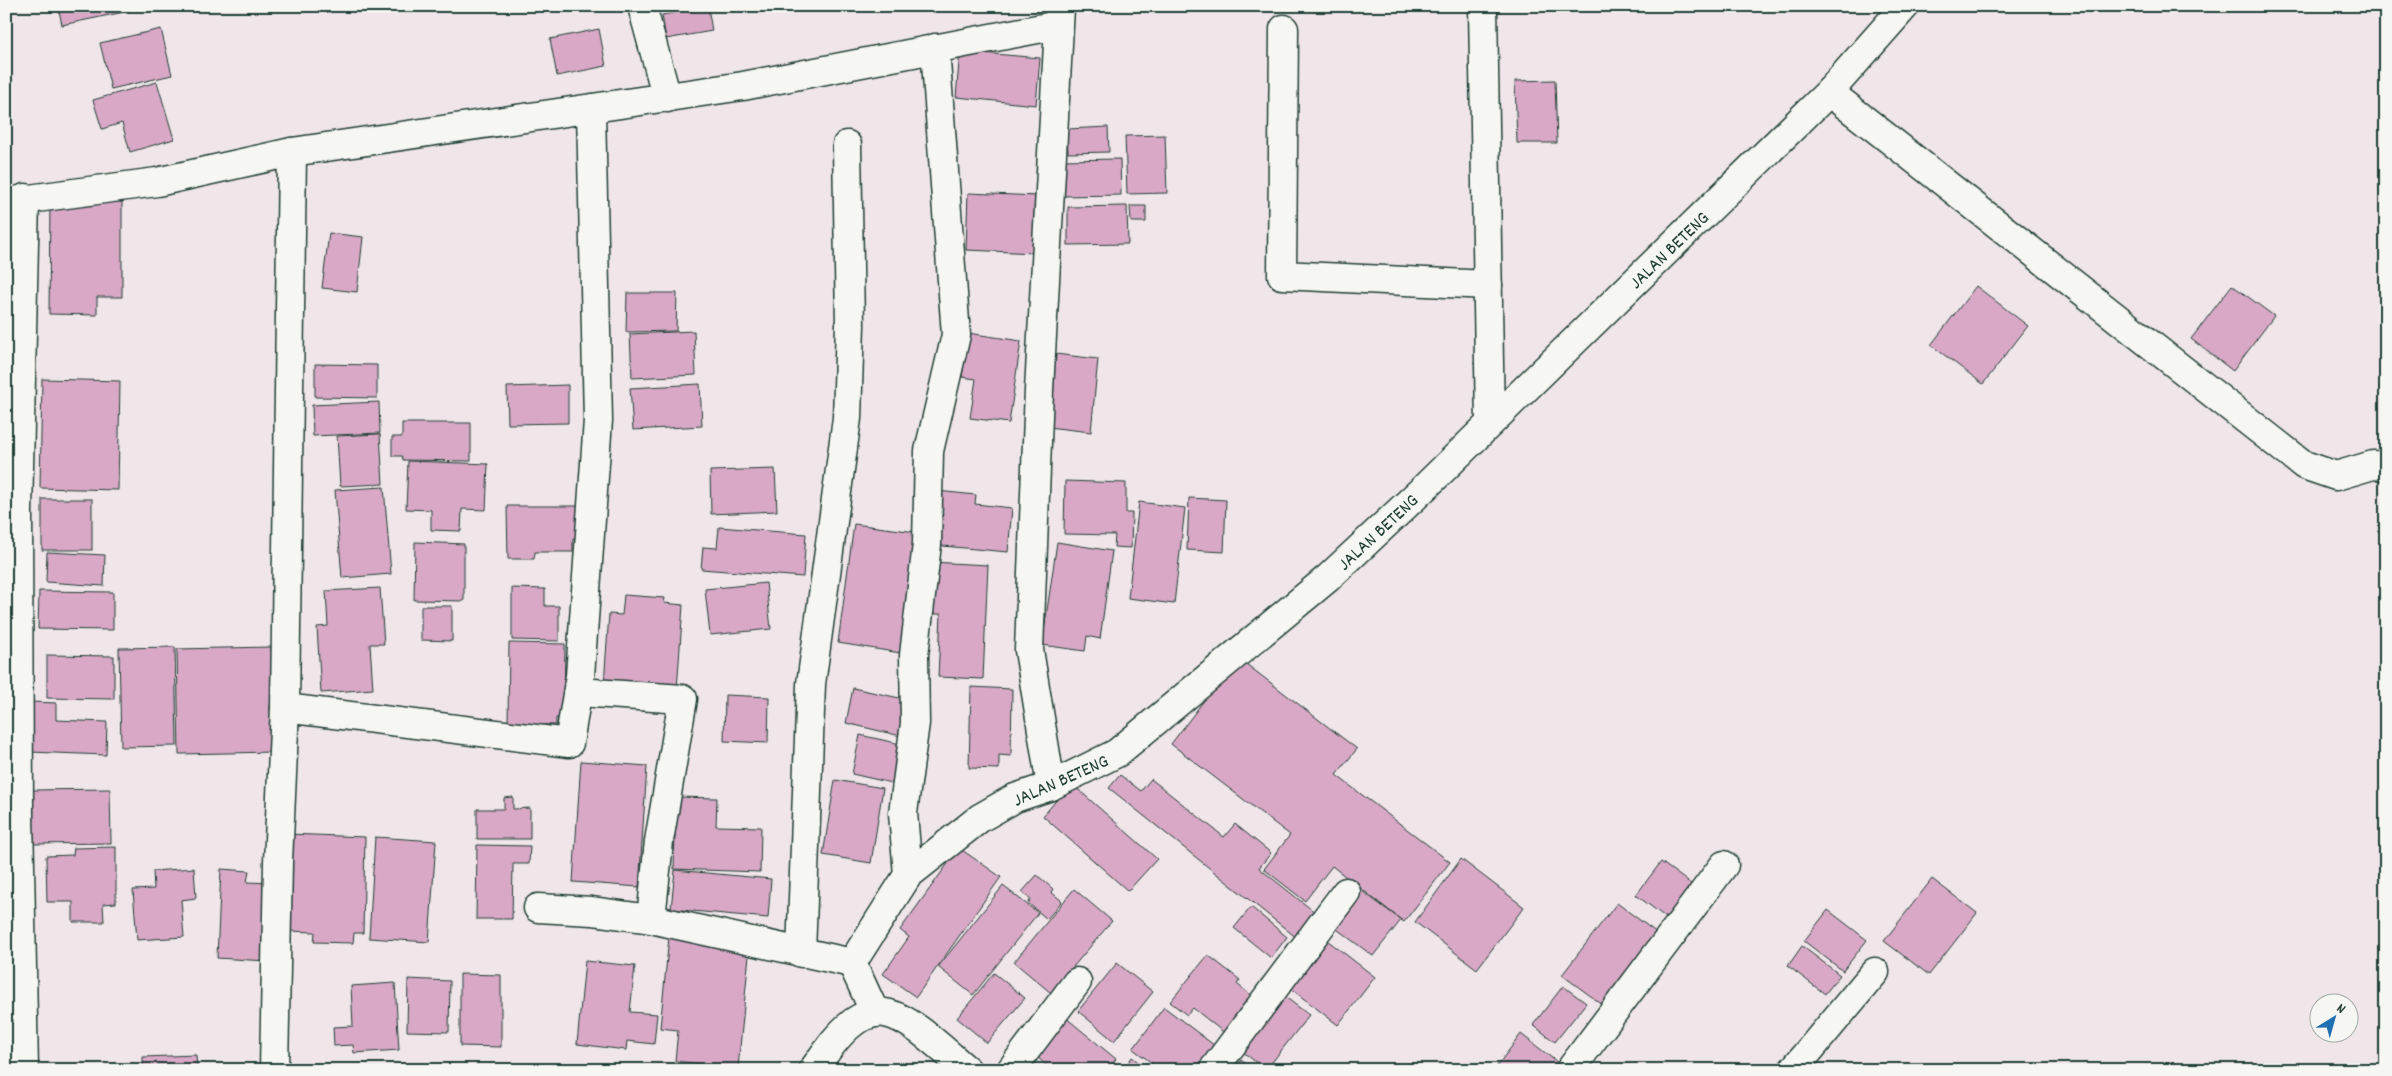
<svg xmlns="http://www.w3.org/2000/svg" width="2392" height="1076" font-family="Dekko,sans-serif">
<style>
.building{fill:#d9a8c6;stroke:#1f3d34}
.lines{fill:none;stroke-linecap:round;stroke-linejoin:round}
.minor-casing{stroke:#1f3d34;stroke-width:31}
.minor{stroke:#f6f6f2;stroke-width:28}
.labels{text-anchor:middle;stroke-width:4;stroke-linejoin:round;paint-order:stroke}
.street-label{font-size:19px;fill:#1f3d34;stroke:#f6f6f2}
</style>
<rect width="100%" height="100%" fill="#f0e6e9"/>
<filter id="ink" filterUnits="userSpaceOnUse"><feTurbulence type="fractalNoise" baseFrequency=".02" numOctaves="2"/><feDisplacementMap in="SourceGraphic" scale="10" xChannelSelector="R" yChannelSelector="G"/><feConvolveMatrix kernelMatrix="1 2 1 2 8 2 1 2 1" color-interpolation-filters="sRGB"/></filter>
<g filter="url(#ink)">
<g class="building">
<path d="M58,6H128L129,11L62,25Z"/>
<path d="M1786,6H1816L1787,12Z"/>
<path d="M708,7L712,31L666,39L662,15Z"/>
<path d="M161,29L172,75L111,89L100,43Z"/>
<path d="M599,29L606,66L557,76L550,39Z"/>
<path d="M960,51L1040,58L1036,105L956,97Z"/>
<path d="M1555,80L1557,143H1517L1515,81Z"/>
<path d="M157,82L174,139L130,152L122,123L102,129L93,100Z"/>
<path d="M1108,127L1109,152L1068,153L1067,129Z"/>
<path d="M1165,135L1167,193L1127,194L1125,136Z"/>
<path d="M1120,159L1121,195L1062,196L1061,160Z"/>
<path d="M968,193L1038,196L1036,253L966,250Z"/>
<path d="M50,200L122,202V297H97V315L49,314Z"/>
<path d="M1127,206L1128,244L1068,245V207Z"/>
<path d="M1130,206H1146V222H1131Z"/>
<path d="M329,233L363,237L357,292L322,288Z"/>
<path d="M2232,285L2274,316L2233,371L2191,339Z"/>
<path d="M1976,286L2028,326L1983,384L1931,345Z"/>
<path d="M627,293H677L676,331L626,332Z"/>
<path d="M694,331L696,375L632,378L630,334Z"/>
<path d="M968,333L1021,341L1009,423L970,418L976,379L962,377Z"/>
<path d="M1047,353L1098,359L1091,432L1039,426Z"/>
<path d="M315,364L377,365V398L315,397Z"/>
<path d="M42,379L120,381L118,490L40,488Z"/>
<path d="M700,384L702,426L633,430L630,388Z"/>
<path d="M568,385V423L508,424L507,387Z"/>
<path d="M379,402L380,433L313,436L312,405Z"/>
<path d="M402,423H471V461L403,460L402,456H392V437H402Z"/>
<path d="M380,434L383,484L340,486L337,436Z"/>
<path d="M408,461L488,464L486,510L462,509L461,531L431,530V510L406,509Z"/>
<path d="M775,469L777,511L711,514L710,471Z"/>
<path d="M1065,481L1126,483V513H1132L1131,548L1114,547L1115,535L1064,534Z"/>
<path d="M384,487L391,574L342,578L335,490Z"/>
<path d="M937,491L976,495L975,504L1012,508L1008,552L932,545Z"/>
<path d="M1189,498L1226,500L1224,552L1187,550Z"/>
<rect x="42" y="499" width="50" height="51"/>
<path d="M1139,502L1185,508L1174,604L1128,598Z"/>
<path d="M507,506H581V539H573V552H535L534,559H508Z"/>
<path d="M854,524L924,533L907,654L838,643Z"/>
<path d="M719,527L806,534L803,577L701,569L703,547L717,548Z"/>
<path d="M415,542L464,544V601L414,600Z"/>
<path d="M1057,542L1112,551L1100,639L1087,636L1085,651L1042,645Z"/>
<path d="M47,552L105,555L104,586L46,582Z"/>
<path d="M930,562L988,565L983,679L938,677L941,614H927Z"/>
<path d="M766,583L771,629L710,635L705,589Z"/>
<path d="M380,588L384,644H370L373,689L321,693L317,627L328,626L326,591Z"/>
<path d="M512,588L545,589V606H559V641L512,640Z"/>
<path d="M39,591L113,592V630L38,629Z"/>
<path d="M624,595L665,598L664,603L683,605L677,690L604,684L609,614L622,615Z"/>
<path d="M421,606H452V641L421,640Z"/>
<path d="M509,643L565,644L564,718H556V725L508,724Z"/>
<path d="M175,647L177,746L121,747L119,648Z"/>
<path d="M271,647L274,752L179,754L177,649Z"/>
<path d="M47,655L114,656V699L47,698Z"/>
<path d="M1237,657L1357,749L1336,775L1450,862L1404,922L1332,866L1305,901L1264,869L1290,835L1171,744Z"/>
<path d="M971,687L1012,689L1011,756L999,755V769L969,768Z"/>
<path d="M853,688L909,700L901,736L846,723Z"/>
<path d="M725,695L769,697L768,743L724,741Z"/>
<path d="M31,702L56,703V720L107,722L106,755L29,752Z"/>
<path d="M860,735L905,745L896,784L852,774Z"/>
<path d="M581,761L647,766L639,887L573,882Z"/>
<path d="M1120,775L1141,791L1151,779L1224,837L1235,824L1271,853L1259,868L1321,917L1302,942L1109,788Z"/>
<path d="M835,780L883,788L871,863L823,855Z"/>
<path d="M1071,783L1157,859L1128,891L1043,816Z"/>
<path d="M110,789L111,843L32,844L31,790Z"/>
<path d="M513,797V809L530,808V839H477V809H504V798Z"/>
<path d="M676,797L717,798L716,826L761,827L760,872L674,869Z"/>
<path d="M288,834L365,837L363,933H354L353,943L314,942L315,932L286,931Z"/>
<path d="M375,837L436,841L429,942L369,938Z"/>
<path d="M477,845L530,846L529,864H513L512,919H476Z"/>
<path d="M116,847V903L103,904L104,922H73V902H47L46,856L73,855L74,848Z"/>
<path d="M959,848L1001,877L916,997L883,974L909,937L900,930Z"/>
<path d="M1461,859L1524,907L1477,969L1415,922Z"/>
<path d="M1661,862L1695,887L1669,920L1636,895Z"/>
<path d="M194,868L196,898L181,900L184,937L137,940L133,890L154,889L153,871Z"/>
<path d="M221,869L249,871L247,882L271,883L266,961L217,958Z"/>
<path d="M675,870L771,879L768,918L671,909Z"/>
<path d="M1037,875L1053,889L1051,892L1062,901L1047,919L1028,903L1031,899L1022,892Z"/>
<path d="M1932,879L1977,913L1929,975L1884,941Z"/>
<path d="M1003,886L1038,913L973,995L938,967Z"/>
<path d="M1074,889L1112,921L1051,993L1014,962Z"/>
<path d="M1362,891L1401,920L1373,956L1334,927Z"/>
<path d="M1617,903L1661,936L1607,1008L1562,975Z"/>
<path d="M1251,907L1287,937L1271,958L1234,928Z"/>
<path d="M1828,910L1867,940L1843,971L1804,941Z"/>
<path d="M669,937L750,945L738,1068L675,1061L678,1030L660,1028Z"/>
<path d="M1323,937L1375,977L1338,1025L1286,985Z"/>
<path d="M1802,946L1840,975L1825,994L1788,966Z"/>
<path d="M1208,955L1240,980L1237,984L1253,997L1227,1035L1193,1008L1187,1015L1170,1002Z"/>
<path d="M585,961L635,966L630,1012L657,1014L654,1044L627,1041L626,1050L577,1044Z"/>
<path d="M1117,963L1153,992L1114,1041L1078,1011Z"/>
<path d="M994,973L1025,998L987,1043L957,1018Z"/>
<path d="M460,974L501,975V1047L460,1046Z"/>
<path d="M408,979L450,981L449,1032L407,1031Z"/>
<path d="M395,983L399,1050L354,1053L353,1045L334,1046L333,1027L353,1026L351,986Z"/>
<path d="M1563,986L1586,1003L1555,1042L1533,1025Z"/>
<path d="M1276,990L1309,1015L1266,1070L1234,1045Z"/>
<path d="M1164,1007L1219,1049L1203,1070H1123L1132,1057L1147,1069L1152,1063L1133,1049Z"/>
<path d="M1065,1017L1116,1059L1107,1070H1047L1049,1068L1034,1054Z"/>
<path d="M1521,1034L1557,1062L1550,1070H1494Z"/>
<path d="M196,1055L197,1070H143V1057Z"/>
<path d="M1241,1060L1254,1070H1234Z"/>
</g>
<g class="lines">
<defs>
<g id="minor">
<path d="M642,6L667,98"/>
<path d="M1483,7L1490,423"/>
<path d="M1284,29L1282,275L1488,285"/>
<path d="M1829,92L2304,465L2336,476L2373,465L2386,466"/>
<path d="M6,202L157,182L292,152L743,86L1058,25"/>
<path d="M578,692L683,699L659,841L651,919"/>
<path d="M285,708L292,152"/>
<path d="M1051,786L1029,650L1039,390L1060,8"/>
<path d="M908,875L903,813L915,723L914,655L927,544L929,451L956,335L935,48"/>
<path d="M538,908L592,911L651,919L852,963"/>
<path d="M801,953L811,684L847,418L850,325L847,145"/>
<path d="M875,1013L852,963L908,875L980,818L1015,798L1051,786L1117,753L1328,578L1422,490L1829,92L1905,6"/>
<path d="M24,1070L19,816L18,512L25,198"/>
<path d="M274,1070L278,862L285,708L569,743L580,676L598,420L591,110"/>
<path d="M813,1070C824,1055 835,1037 850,1025C859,1017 873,1011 885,1013C911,1017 946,1053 967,1070"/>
<path d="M1011,1070L1077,982"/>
<path d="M1213,1070L1346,892"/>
<path d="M1570,1070L1724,865"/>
<path d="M1793,1070L1875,972"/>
</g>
</defs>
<use href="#minor" class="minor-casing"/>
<use href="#minor" class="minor"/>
</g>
</g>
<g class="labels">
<g class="street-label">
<text transform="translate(1668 249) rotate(-44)" y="7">JALAN BETENG</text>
<text transform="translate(1377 531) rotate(-43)" y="7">JALAN BETENG</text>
<text transform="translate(1060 779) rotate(-24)" y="7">JALAN BETENG</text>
</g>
</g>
<rect width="2392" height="1076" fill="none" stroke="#f6f6f2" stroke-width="25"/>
<rect x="12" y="12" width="2367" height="1051" fill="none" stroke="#1f3d34" stroke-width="2" filter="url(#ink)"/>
<g transform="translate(2334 1018) rotate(37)"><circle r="24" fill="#f6f6f2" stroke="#a0aca6"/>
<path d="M0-4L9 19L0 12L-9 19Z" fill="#1f6fb2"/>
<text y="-8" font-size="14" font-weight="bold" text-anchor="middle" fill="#1f3d34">N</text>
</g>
</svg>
